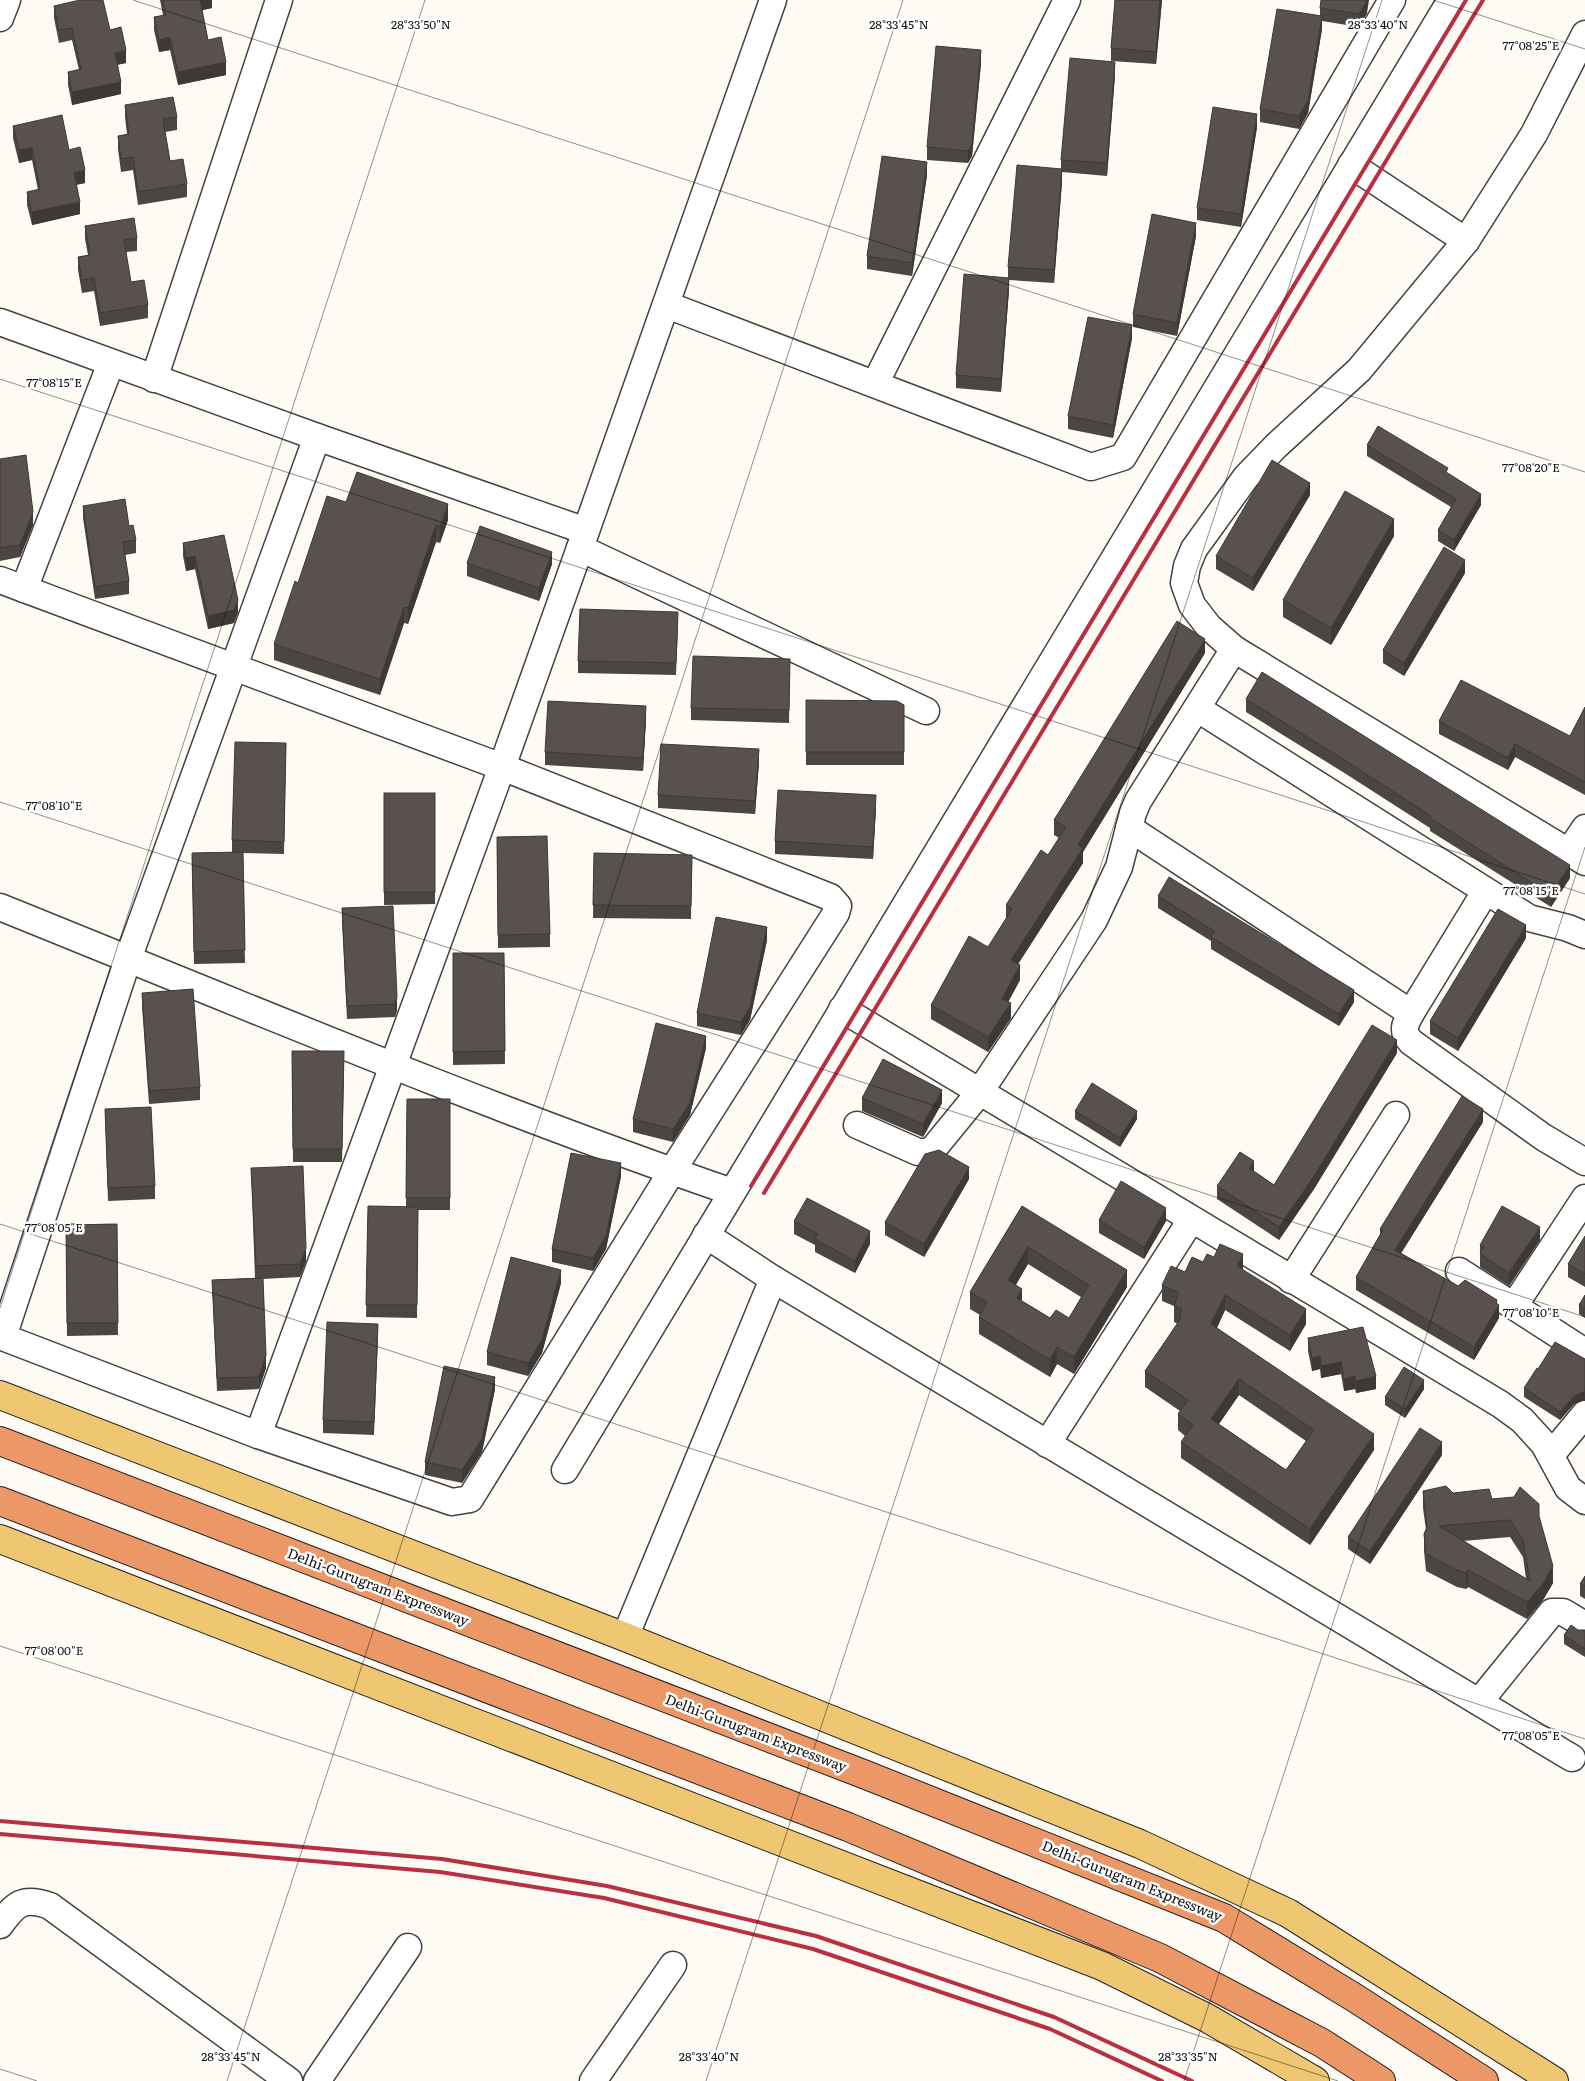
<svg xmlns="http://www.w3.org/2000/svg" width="1585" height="2081" font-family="Literata,serif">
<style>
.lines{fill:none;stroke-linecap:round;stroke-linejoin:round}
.minor-casing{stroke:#434343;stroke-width:29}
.major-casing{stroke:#212121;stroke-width:30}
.highway-casing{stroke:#212121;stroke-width:30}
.minor{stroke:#fff;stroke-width:26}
.major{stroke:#efc773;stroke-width:28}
.highway{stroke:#eb9766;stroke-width:28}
.rail{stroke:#b83042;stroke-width:4}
.wall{fill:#4c4642;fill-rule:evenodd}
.shaded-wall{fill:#3e3936}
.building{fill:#58514d;stroke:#3e3936;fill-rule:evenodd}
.ticks{fill:none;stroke:#101010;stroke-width:1;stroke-opacity:0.45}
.labels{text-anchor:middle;stroke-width:5;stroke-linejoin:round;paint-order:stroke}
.street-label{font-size:14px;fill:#101010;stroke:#fff}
.ticks-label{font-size:12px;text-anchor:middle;fill:#101010;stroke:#fff;stroke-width:5;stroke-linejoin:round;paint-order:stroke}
</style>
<rect width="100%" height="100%" fill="#fefbf4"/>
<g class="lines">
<defs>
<g id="minor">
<path d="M0,18L7,0"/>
<path d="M1585,34L1534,134L1466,241L1359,370L1276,446L1246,477L1194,549L1187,566L1184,583L1192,605L1209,627L1234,649L1585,862"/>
<path d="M1351,165L1466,241"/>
<path d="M667,305L1091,467L1123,457L1392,0"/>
<path d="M0,322L317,437L586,531L773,0"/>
<path d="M154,379L279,0"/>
<path d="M875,384L1067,0"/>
<path d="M580,548L926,711"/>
<path d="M0,580L502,767L830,897L838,906L836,913L672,1171L470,1499L452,1502L258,1435L0,1336"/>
<path d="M24,589L111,363"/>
<path d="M1198,709L1529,918L1568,928L1585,935"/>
<path d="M1129,828L1411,1013"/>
<path d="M1569,852L1585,828"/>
<path d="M1485,892L1411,1013C1405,1024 1401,1031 1411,1042L1543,1137L1585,1162"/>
<path d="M0,907C243,1005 485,1107 732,1192"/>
<path d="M842,1009L1500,1404L1522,1420L1544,1444L1568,1488L1585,1501"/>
<path d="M857,1125L918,1152H928L934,1148L979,1093L1094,920L1119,867L1133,813L1138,801L1234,649"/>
<path d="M706,1235L773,1279L1572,1758"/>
<path d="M1459,1271L1585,1352"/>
<path d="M1291,1280L1396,1115"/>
<path d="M1514,1306L1585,1198"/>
<path d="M3,1337L128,959L317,437"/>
<path d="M258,1435L502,767L586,531"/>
<path d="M1047,1444L1191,1220"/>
<path d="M1551,1455L1585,1414"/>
<path d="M565,1470L1451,0"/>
<path d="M625,1637L773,1279"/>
<path d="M1479,1702L1552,1612H1563L1585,1625"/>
<path d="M0,1925C15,1904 23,1896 50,1906L289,2081"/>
<path d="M317,2081L408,1947"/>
<path d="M593,2081L673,1965"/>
</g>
<g id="major">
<path d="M0,1395L625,1637L1140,1844L1288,1913L1554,2081"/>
<path d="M0,1539L1102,1966L1207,2018L1315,2081"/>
</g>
<g id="highway">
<path d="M0,1441L866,1775L1224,1918L1355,1998L1484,2081"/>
<path d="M0,1501L848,1827L1160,1958L1322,2043L1381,2081"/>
</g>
</defs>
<use href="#minor" class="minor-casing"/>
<use href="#major" class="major-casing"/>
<use href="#highway" class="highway-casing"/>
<use href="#minor" class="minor"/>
<use href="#major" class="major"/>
<use href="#highway" class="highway"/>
<g class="rail">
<path d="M751,1186L1466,0"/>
<path d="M764,1193L1483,0"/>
<path d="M0,1821L442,1859L607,1886L816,1936L1054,2017L1192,2081"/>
<path d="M0,1834L440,1872L604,1898L813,1949L1050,2029L1162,2081"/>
</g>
</g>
<g class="wall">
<path d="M160,0H212V8L202,10L208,40L226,75L178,85L170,50L159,52L154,30V17L163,15Z"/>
<path d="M1115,0H1162L1156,64L1111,61V48Z"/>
<path d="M54,6L110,30L126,63L117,65L121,94L72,105L68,85V72L79,70L72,40L59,43L54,18Z"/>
<path d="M1320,8L1367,13L1359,27L1322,21V29L1308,113L1299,129L1260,122V109L1320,16Z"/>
<path d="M981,63L972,156L968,163L927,160V147Z"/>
<path d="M1115,75L1107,176L1062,172V182L1054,283L1009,280V290L1001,392L956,388V375L1008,278V267L1061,169V160Z"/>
<path d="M125,105L177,117V130L165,132L170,161L187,184V197L138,205L133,170L121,172L118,149V136L127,134L125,117Z"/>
<path d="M13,126L69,150L85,183L76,185L80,214L32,225L27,205V192L38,190L32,160L19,163L13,138Z"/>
<path d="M1257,127L1241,227L1197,220V208Z"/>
<path d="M927,175L912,276L867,269V256Z"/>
<path d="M85,226L137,238V251L126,252L131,282L148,305V318L100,326L94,291L82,293L78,270V257L88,255L85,239Z"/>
<path d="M1196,236L1177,336L1133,327V314Z"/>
<path d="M1132,338L1113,438L1068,429V416Z"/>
<path d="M1367,445L1448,474L1481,505L1454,551L1438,541V530L1451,507L1367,456Z"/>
<path d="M0,459L33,525L20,557L0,561Z"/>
<path d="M1310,495L1253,591L1216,569V556Z"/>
<path d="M346,502L448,520L440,543L436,542L408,624L404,623L380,695L274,660V644L298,583Z"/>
<path d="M83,506L129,526L136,540V553L125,555L129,581V594L95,599L83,518Z"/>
<path d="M1394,536L1331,645L1283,617V600Z"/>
<path d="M183,543L238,612L234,623L208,629L195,569L186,571L183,556Z"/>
<path d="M467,563L552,564L539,601L467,576Z"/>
<path d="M1465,573L1404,676L1383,663V650Z"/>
<path d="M678,625L676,675L578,673V661Z"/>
<path d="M1205,653L1083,852V863L1018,964L1020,980L1008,1002L1011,1018L988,1052L931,1019V1005L988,947L1006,919V905L1048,855L1059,838L1054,835V820Z"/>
<path d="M790,672L789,723L691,720V708Z"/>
<path d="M1246,699L1570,878L1551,907L1430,831V828L1346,774L1246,712Z"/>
<path d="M806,700L904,705V765H806Z"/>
<path d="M1585,707V795L1515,757L1508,770L1439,734V721L1570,736Z"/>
<path d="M646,719L643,771L545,765V752Z"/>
<path d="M286,743L284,854L243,853L245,963L194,964L192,853L232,852V840Z"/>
<path d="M759,762L755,814L658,808V795Z"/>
<path d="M384,793H435V904L384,905Z"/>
<path d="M876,807L873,859L775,854V841Z"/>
<path d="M497,837L550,934V947L498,948Z"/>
<path d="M594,853L692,855L691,919L593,918Z"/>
<path d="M1158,896L1354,1002L1339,1026L1211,949V941L1158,908Z"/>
<path d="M342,908L397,997V1010L395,1017L347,1019L342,921Z"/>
<path d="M1526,938L1458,1051L1430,1034V1021Z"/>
<path d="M767,940L750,1020L741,1035L697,1026V1013Z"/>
<path d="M453,953H504L505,1064L453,1065Z"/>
<path d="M142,993L200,1087V1100L149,1104L142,1006Z"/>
<path d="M706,1048L690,1115L673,1142L633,1132V1119Z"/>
<path d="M292,1051L344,1064L342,1162H293Z"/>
<path d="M1397,1053L1314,1189L1279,1240L1217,1199V1186L1254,1171L1274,1185Z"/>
<path d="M862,1098L942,1103L923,1137L862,1111Z"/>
<path d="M407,1099H450V1210H418L417,1318L366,1317L368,1206L406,1207Z"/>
<path d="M105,1109L155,1186V1199L108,1201Z"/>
<path d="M1075,1111L1137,1119L1120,1147L1075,1119Z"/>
<path d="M1483,1122L1401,1253L1458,1286L1499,1318L1474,1360L1356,1290V1277L1380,1234V1229Z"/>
<path d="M251,1168L306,1261L300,1277L263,1279L266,1368L259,1389L217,1391L212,1280L255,1278Z"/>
<path d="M621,1176L606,1249L593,1271L552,1262V1249Z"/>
<path d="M969,1179L924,1257L885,1235V1222Z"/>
<path d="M1022,1206L1127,1287L1074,1374L1057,1364L1050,1377L979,1334V1317L980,1315L970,1309V1292ZM1028,1264L1081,1297L1069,1318H1050L1022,1301L1016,1285Z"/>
<path d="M1099,1220L1166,1221L1144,1259L1099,1233Z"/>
<path d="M794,1221L870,1244L855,1273L815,1252V1245L794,1234Z"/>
<path d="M117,1224L118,1335L67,1336L66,1225Z"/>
<path d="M1585,1236V1287L1568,1277V1264Z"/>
<path d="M1540,1240L1509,1286L1480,1267V1245Z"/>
<path d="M1203,1262L1243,1270L1306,1324L1290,1351L1225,1310L1217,1328L1374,1450L1310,1545L1181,1458V1442L1185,1436L1178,1430V1414L1180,1411L1145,1387V1371L1178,1324L1174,1322V1306L1162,1301V1285ZM1239,1395L1306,1441L1286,1470L1219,1424Z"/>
<path d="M561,1283L542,1353L528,1376L487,1365V1352Z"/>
<path d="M1585,1295V1318L1579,1314V1305Z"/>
<path d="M378,1337L374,1435L323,1433V1420Z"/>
<path d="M1308,1338L1376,1389L1356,1393L1355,1389L1344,1391L1341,1374L1321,1378L1320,1369L1312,1371L1308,1351Z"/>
<path d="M1524,1388L1574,1404L1560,1420L1524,1397Z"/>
<path d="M495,1389L482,1452L462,1483L425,1475V1462Z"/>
<path d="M1424,1389L1405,1418L1385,1405V1397Z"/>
<path d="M1442,1455L1370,1564L1348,1549V1537Z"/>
<path d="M1423,1491L1453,1493L1492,1499L1539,1517L1553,1583L1543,1600L1527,1619L1468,1587L1466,1589L1457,1587L1426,1571L1424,1551V1534L1426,1530L1423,1508ZM1510,1537L1523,1557L1526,1579L1463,1541Z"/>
<path d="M1585,1576V1599L1580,1596V1584Z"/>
<path d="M1578,1630H1585V1657L1564,1644V1635Z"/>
</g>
<g class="shaded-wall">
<path d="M199,0H212V8L199,11Z"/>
<path d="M1160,0H1162L1156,64V52Z"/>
<path d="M1367,0H1369L1367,13L1359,27V14Z"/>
<path d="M1322,16V29L1308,113L1299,129V116Z"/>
<path d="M170,37V50L159,52V40Z"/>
<path d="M126,50V63L115,65V53Z"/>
<path d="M981,50V63L972,156L968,163V151Z"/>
<path d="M226,62V75L178,85V72Z"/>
<path d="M1115,62V75L1107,176V163Z"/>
<path d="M121,82V94L72,105V92Z"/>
<path d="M1257,114V127L1241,227V214Z"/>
<path d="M32,148V160L19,163V150Z"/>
<path d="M927,162V175L912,276V263Z"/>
<path d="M1062,169V182L1054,283V270Z"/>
<path d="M85,170V183L74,185V173Z"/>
<path d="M80,202V214L32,225V212Z"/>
<path d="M1196,223V236L1177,336V323Z"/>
<path d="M1009,278V290L1001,392V379Z"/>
<path d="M1132,325V338L1113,438V425Z"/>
<path d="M1310,483V495L1253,591V578Z"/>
<path d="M1481,494V505L1454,551V540Z"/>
<path d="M448,504V520L440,543V527Z"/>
<path d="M33,512V525L20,557V545Z"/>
<path d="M1394,519V536L1331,645V628Z"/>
<path d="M436,525V542L408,624V608Z"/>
<path d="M552,552V564L539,601V588Z"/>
<path d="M195,556V569L186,571V558Z"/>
<path d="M1465,560V573L1404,676V663Z"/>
<path d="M238,600V612L234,623L208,629V616Z"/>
<path d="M404,607V623L380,695V679Z"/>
<path d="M1205,639V653L1083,852V863L1011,975V960L1078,845Z"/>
<path d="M646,706V719L643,771V758Z"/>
<path d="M1515,744V757L1508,770V758Z"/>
<path d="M759,749V762L755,814V801Z"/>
<path d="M876,795V807L873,859V847Z"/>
<path d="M1570,865V878L1551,907V895Z"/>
<path d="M1526,925V938L1458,1051V1038Z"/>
<path d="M767,927V940L750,1020L741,1035V1022Z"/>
<path d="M1020,965V980L1002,1013V999Z"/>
<path d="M1354,990V1002L1339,1026V1014Z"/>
<path d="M397,997V1010L395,1017V1004Z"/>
<path d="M1011,1003V1018L988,1052V1037Z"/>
<path d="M706,1036V1048L690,1115L673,1142V1129Z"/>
<path d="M1397,1040V1053L1314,1189L1279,1240V1227Z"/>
<path d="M942,1090V1103L923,1137V1124Z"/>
<path d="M1483,1109V1122L1395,1263V1250Z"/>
<path d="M1137,1111V1119L1120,1147V1138Z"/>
<path d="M1254,1161V1174L1249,1168Z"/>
<path d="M621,1163V1176L606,1249L593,1271V1258Z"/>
<path d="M969,1167V1179L924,1257V1244Z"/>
<path d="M1166,1208V1221L1144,1259V1247Z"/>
<path d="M1540,1227V1240L1509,1286V1273Z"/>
<path d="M870,1231V1244L855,1273V1261Z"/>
<path d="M1028,1247V1264L1008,1297V1280Z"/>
<path d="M306,1248V1261L300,1277V1264Z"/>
<path d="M1243,1254V1270L1237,1266Z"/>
<path d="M561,1270V1283L542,1353L528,1376V1363Z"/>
<path d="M1127,1270V1287L1074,1374V1357Z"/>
<path d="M1022,1289V1306L1017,1298Z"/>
<path d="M1225,1295V1310L1211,1340V1324Z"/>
<path d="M1497,1300V1308L1499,1305V1318L1474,1360V1347Z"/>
<path d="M1306,1309V1324L1290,1351V1335Z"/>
<path d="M1057,1347V1364L1050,1377V1360Z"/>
<path d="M266,1355V1368L259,1389V1377Z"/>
<path d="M1320,1356V1369L1312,1371V1358Z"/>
<path d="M1341,1362V1374L1321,1378V1366Z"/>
<path d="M1355,1376V1389L1344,1391V1379Z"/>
<path d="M1376,1376V1389L1356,1393V1381Z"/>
<path d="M495,1377V1389L482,1452L462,1483V1470Z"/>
<path d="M1239,1379V1395L1211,1435V1419Z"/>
<path d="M1424,1380V1389L1405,1418V1409Z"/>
<path d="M1585,1391V1400L1574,1404L1560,1420V1412L1574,1396Z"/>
<path d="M1374,1434V1450L1310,1545V1529Z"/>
<path d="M1442,1442V1455L1370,1564V1551Z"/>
<path d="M1553,1566V1583L1543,1600L1527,1619V1602Z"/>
<path d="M1468,1570V1587L1466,1589V1573Z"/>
</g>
<g class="building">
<path d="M80,0H103L110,30L121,27L126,50L115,53L121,82L72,92L68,72L81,69L72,28L59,30L54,6Z"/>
<path d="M163,0H200L208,40L221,37L226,62L178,72L170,37L159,40L154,17L166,15Z"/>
<path d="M1115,0H1160L1156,52L1111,48Z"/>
<path d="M1321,0H1367L1359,14L1320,8Z"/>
<path d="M1277,9L1322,16L1308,101L1299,116L1260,109Z"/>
<path d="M936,46L981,50L972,144L968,151L927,147Z"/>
<path d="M1070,58L1115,62L1107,163L1061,160Z"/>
<path d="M173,97L177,117L163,119L170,161L183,159L187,184L138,192L133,157L121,159L118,136L129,134L125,105Z"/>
<path d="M1213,107L1257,114L1241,214L1197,208Z"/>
<path d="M62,115L69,150L80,147L85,170L74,173L80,202L32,212L27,192L40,189L32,148L19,150L13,126Z"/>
<path d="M882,156L927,162L912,263L867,256Z"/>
<path d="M1017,165L1062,169L1054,270L1008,267Z"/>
<path d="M1152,214L1196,223L1177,323L1133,314Z"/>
<path d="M134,218L137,238L124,240L131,282L144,280L148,305L100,313L94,278L82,280L78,257L90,255L85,226Z"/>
<path d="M964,274L1009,278L1001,379L956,375Z"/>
<path d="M1088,317L1132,325L1113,425L1068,416Z"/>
<path d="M1378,426L1448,468L1446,472L1481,494L1454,540L1438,530L1456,499L1367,445Z"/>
<path d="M26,455L33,512L20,545L0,548V459Z"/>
<path d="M1272,460L1310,483L1253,578L1216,556Z"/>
<path d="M357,472L448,504L440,527L436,525L408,608L404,607L380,679L274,644L295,581L298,583L327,496L346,502Z"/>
<path d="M1345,491L1394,519L1331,628L1283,600Z"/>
<path d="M125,499L129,526L133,525L136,540L123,542L129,581L95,587L83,506Z"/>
<path d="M480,526L552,552L539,588L467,563Z"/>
<path d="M224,535L238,600L234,610L208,616L195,556L186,558L183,543Z"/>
<path d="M1444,547L1465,560L1404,663L1383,650Z"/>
<path d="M580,609L678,612L676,663L578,661Z"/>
<path d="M1177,621L1205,639L1078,845L1083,848L1011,960L1020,965L1002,999L1011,1003L988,1037L931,1005L969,936L988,947L1012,909L1006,905L1041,850L1048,855L1066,827L1054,820Z"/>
<path d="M693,656L790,659L789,710L691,708Z"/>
<path d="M1262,672L1570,865L1551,895L1430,818L1431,816L1346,761L1246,699Z"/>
<path d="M1461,680L1570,736L1585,707V782L1515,744L1508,758L1439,721Z"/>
<path d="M806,700L897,701L904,705V752H806Z"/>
<path d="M548,701L646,706L643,758L545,752Z"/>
<path d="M235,742L286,743L284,842L232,840Z"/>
<path d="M661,744L759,749L755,801L658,795Z"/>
<path d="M778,790L876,795L873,847L775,841Z"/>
<rect x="384" y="793" width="51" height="99"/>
<path d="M547,836L550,934L498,935L497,837Z"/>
<path d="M243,852L245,950L194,952L192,853Z"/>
<path d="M594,853L692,855L691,906L593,905Z"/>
<path d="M1169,877L1354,990L1339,1014L1211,937L1214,931L1158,896Z"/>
<path d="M393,906L397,997L395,1004L347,1006L342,908Z"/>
<path d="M1498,909L1526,925L1458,1038L1430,1021Z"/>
<path d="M716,917L767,927L750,1007L741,1022L697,1013Z"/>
<path d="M453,953H504L505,1051L453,1052Z"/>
<path d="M193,989L200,1087L149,1091L142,993Z"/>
<path d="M656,1023L706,1036L690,1103L673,1129L633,1119Z"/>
<path d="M1372,1025L1397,1040L1314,1176L1279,1227L1217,1186L1240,1152L1254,1161L1249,1168L1274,1185Z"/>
<path d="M292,1051H344L342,1149H293Z"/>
<path d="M883,1059L942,1090L923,1124L862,1098Z"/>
<path d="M1092,1083L1137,1111L1120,1138L1075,1111Z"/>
<path d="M1462,1096L1483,1109L1395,1250L1458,1286L1465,1280L1497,1300L1496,1303L1499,1305L1474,1347L1356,1277L1383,1230L1380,1229Z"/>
<path d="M407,1099H450V1198H406Z"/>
<path d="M151,1107L155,1186L108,1188L105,1109Z"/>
<path d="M939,1150L969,1167L924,1244L885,1222L925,1154Z"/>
<path d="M571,1153L621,1163L606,1236L593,1258L552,1249Z"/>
<path d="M303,1166L306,1248L300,1264L256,1266L251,1168Z"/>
<path d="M1121,1181L1166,1208L1144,1247L1099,1220Z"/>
<path d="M807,1198L870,1231L855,1261L815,1239L818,1234L794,1221Z"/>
<path d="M368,1206L418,1207L417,1305H366Z"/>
<path d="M1022,1206L1127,1270L1074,1357L1057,1347L1050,1360L979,1317L987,1302L970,1292ZM1028,1247L1089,1285L1069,1318L1056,1310L1050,1318L1017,1298L1022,1289L1008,1280Z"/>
<path d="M1502,1206L1540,1227L1509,1273L1480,1254L1484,1247L1480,1245Z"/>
<path d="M117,1224L118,1323H67L66,1225Z"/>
<path d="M1585,1236V1274L1568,1264Z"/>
<path d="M1220,1244L1243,1254L1237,1266L1306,1309L1290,1335L1225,1295L1211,1324L1374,1434L1310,1529L1181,1442L1193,1425L1178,1414L1188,1400L1145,1371L1181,1318L1179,1317L1182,1309L1174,1306L1179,1293L1162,1285L1171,1266L1185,1272L1192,1257L1203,1262L1207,1254L1214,1257ZM1239,1379L1314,1430L1286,1470L1211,1419Z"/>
<path d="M511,1257L561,1270L542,1340L528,1363L487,1352Z"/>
<path d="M263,1278L266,1355L259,1377L217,1378L212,1280Z"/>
<path d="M1585,1295V1309L1579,1305Z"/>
<path d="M327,1322L378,1324L374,1422L323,1420Z"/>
<path d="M1363,1327L1376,1376L1356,1381L1355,1376L1344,1379L1341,1362L1321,1366L1320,1356L1312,1358L1308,1338Z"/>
<path d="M1555,1342L1585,1359V1391L1574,1396L1560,1412L1524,1388L1537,1368L1538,1369Z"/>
<path d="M444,1366L495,1377L482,1439L462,1470L425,1462Z"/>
<path d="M1404,1367L1424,1380L1405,1409L1385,1397Z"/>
<path d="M1420,1428L1442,1442L1370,1551L1348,1537Z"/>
<path d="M1446,1486L1453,1493L1489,1489L1492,1499L1514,1497L1520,1487L1539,1504V1516L1553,1566L1543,1584L1527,1602L1468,1570L1466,1573L1457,1570L1426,1554L1424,1534L1427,1527L1423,1491ZM1510,1520L1523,1540L1530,1581L1439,1526Z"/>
<path d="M1585,1576V1586L1580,1584Z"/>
<path d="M1571,1625L1578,1630H1585V1649L1564,1635Z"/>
</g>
<path class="ticks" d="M133,0L1585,472M1433,0L1585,49M0,379L1585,894M0,802L1585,1317M0,1224L1585,1739M0,1308L425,0M0,1646L1338,2081M0,2069L37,2081M227,2081L903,0M706,2081L1382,0M1184,2081L1585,847"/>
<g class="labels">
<g class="street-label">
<text transform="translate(378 1587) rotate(21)" y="5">Delhi-Gurugram Expressway</text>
<text transform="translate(756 1733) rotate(21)" y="5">Delhi-Gurugram Expressway</text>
<text transform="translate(1132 1881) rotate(22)" y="5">Delhi-Gurugram Expressway</text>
</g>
</g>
<g class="ticks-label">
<text x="421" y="29">28°33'50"N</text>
<text x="899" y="29">28°33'45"N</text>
<text x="1378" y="29">28°33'40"N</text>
<text x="1531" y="50">77°08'25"E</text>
<text x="54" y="387">77°08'15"E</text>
<text x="1531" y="472">77°08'20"E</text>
<text x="54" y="810">77°08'10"E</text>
<text x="1531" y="895">77°08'15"E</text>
<text x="54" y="1232">77°08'05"E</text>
<text x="1531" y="1317">77°08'10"E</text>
<text x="54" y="1655">77°08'00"E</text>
<text x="1531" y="1740">77°08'05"E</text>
<text x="231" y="2061">28°33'45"N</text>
<text x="709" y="2061">28°33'40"N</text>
<text x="1188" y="2061">28°33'35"N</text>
</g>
</svg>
